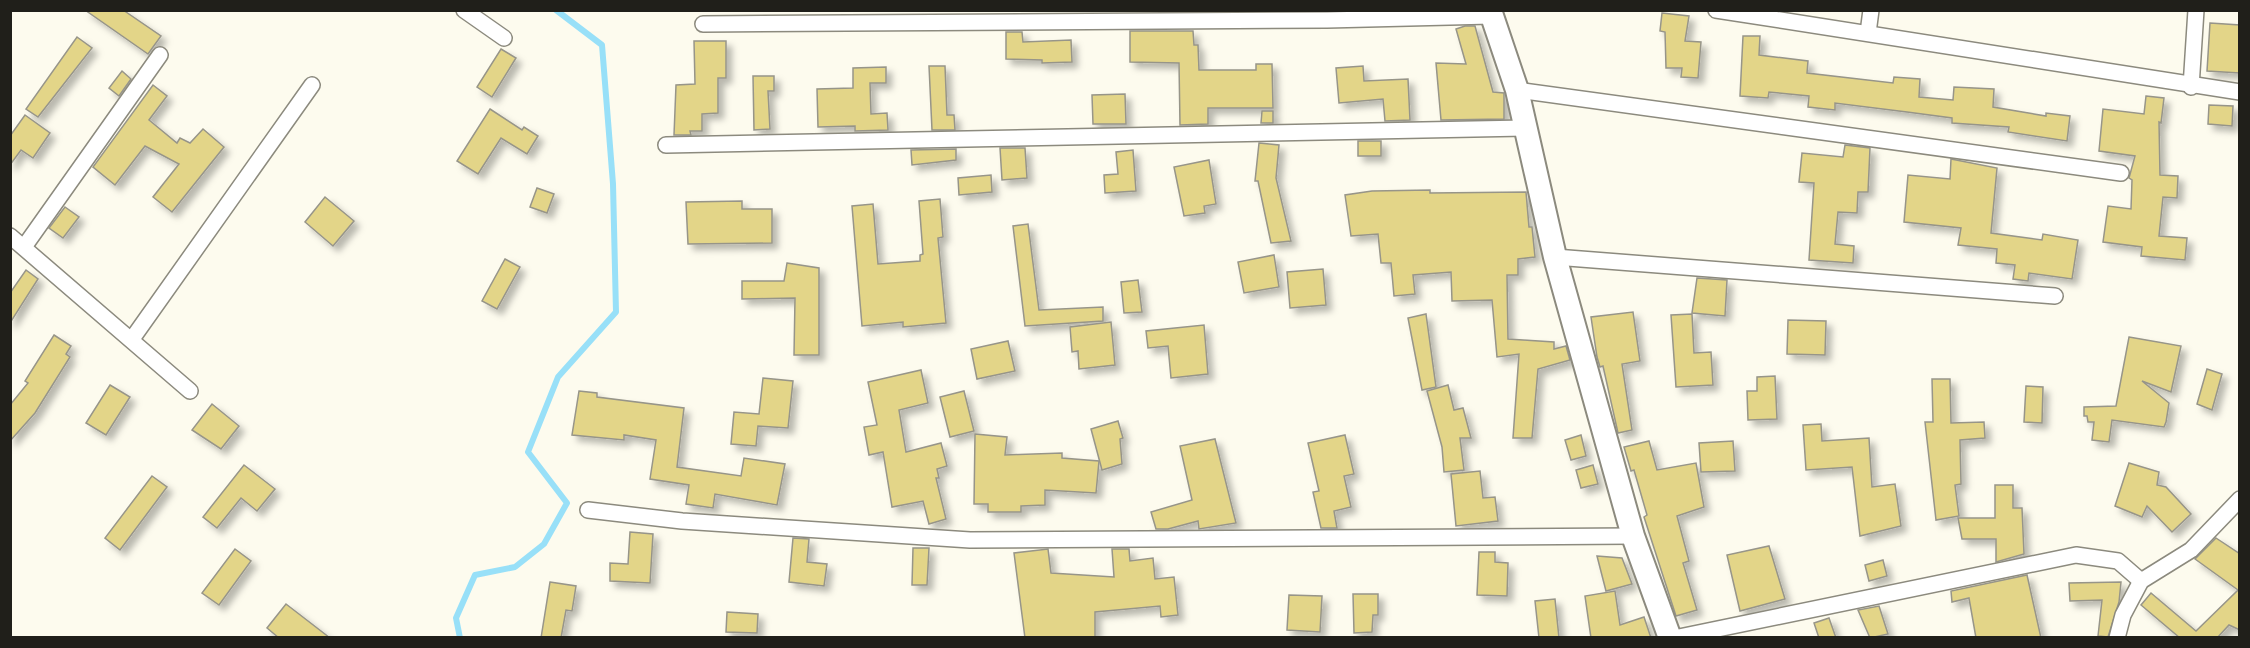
<svg xmlns="http://www.w3.org/2000/svg" width="2250" height="648" font-family="Spectral,serif">
<style>
.lines{fill:none;stroke-linecap:round;stroke-linejoin:round}
.stream{stroke:#98e0f8;stroke-width:6}
.building{fill:#e3d588;stroke:#979589;stroke-width:1.5;filter:url(#shadow)}
.street-casing{stroke:#8c8a7e;stroke-width:18}
.secondary-casing{stroke:#8c8a7e;stroke-width:26}
.street{stroke:#fff;stroke-width:15}
.secondary{stroke:#fff;stroke-width:22}
</style>
<defs>
<filter id="shadow"><feDropShadow dx="5.5" dy="5.5" stdDeviation="3" flood-color="#0004"/></filter>
</defs>
<rect width="100%" height="100%" fill="#fdfbee"/>
<g class="lines">
<path class="stream" d="M460,638L456,618L475,575L515,567L544,544L567,503L528,452L558,377L616,312L613,184L602,45L556,10"/>
</g>
<g class="building">
<path d="M85,10H123L161,36L148,54Z"/>
<path d="M1662,13L1689,16L1685,41L1701,42L1698,78L1681,77L1682,68H1666L1665,32L1660,31Z"/>
<path d="M2210,23L2240,25V73L2207,71Z"/>
<path d="M1465,26H1475L1493,92L1504,93V119L1441,120L1436,63L1466,64L1456,29Z"/>
<path d="M1130,31H1193L1194,45H1198L1199,70H1256V64H1272L1273,108H1208V124L1180,125L1179,63L1130,62Z"/>
<path d="M1006,32H1022L1023,42L1071,40L1072,62L1042,63V60L1006,59Z"/>
<path d="M1743,36H1760L1759,55L1808,61L1807,73L1893,83L1894,77L1920,79L1919,97L1953,100L1954,87L1994,89L1993,107L2046,116V113L2070,116L2067,141L2008,132L2009,127L1952,123V118L1907,112L1835,103V110L1808,107L1809,96L1769,92L1768,98L1740,96Z"/>
<path d="M77,37L92,48L38,117L26,109Z"/>
<path d="M694,41H726V78H718V113L702,114V131H690L691,135H674L676,85L695,84Z"/>
<path d="M501,49L516,58L492,97L477,87Z"/>
<path d="M929,66H945L947,115H954L955,130H932Z"/>
<path d="M1363,66L1364,81L1408,79L1410,120L1385,121L1383,99L1339,103L1336,68Z"/>
<path d="M886,67V83H870L871,114L887,113L888,130L855,131V126L818,127L817,89L853,88V68Z"/>
<path d="M122,71L131,79L119,96L109,88Z"/>
<path d="M753,76H774V91H768L770,129L754,130Z"/>
<path d="M153,85L167,96L149,120L177,143L180,138L190,143L203,129L224,147L172,212L153,197L179,164L145,146L115,185L93,167Z"/>
<path d="M1125,94L1126,124H1093L1092,95Z"/>
<path d="M2146,96L2164,98L2161,123L2159,122L2160,175L2178,176L2177,198L2163,197L2159,236L2187,238L2185,260L2141,256L2142,247L2103,242L2108,206L2131,209L2132,180L2129,178L2135,156L2099,151L2103,109L2144,114Z"/>
<path d="M2209,105L2233,106L2232,126L2208,124Z"/>
<path d="M490,109L522,130L524,127L538,136L527,154L501,138L478,174L457,161Z"/>
<path d="M1262,111H1273V123H1261Z"/>
<path d="M25,115L50,133L33,158L21,150L10,165V136Z"/>
<rect x="1358" y="141" width="23" height="15"/>
<path d="M1259,143L1279,145L1276,178L1291,241L1271,243L1258,181H1255Z"/>
<path d="M1845,145L1870,148L1868,192H1858L1857,213L1838,212L1835,244L1854,246L1853,263L1809,260L1814,183L1799,182L1802,153L1843,157Z"/>
<path d="M1000,148H1025L1027,178L1002,180Z"/>
<path d="M956,149V160L912,165L911,150Z"/>
<path d="M1133,150L1136,191L1105,193L1104,175L1118,174L1116,152Z"/>
<path d="M1951,159L1997,168L1991,233L2042,240L2043,234L2078,240L2072,279L2029,273L2028,281L2013,279L2015,265L1996,263L1997,249L1958,245L1961,228L1904,222L1908,175L1950,179Z"/>
<path d="M1209,160L1216,204L1204,206L1205,213L1184,216L1174,167Z"/>
<path d="M991,175L992,192L959,195L958,178Z"/>
<path d="M537,188L554,194L547,213L530,207Z"/>
<path d="M1430,190V193L1526,192L1529,227H1532L1535,257L1518,259V275H1507L1508,339L1554,342V349L1566,346L1570,360L1538,369L1532,438H1513L1519,354L1497,357L1492,300L1452,301L1451,272L1413,275L1415,294L1394,296L1391,263H1381L1378,234L1351,236L1345,195L1372,191Z"/>
<path d="M325,197L354,221L333,246L305,222Z"/>
<path d="M940,199L943,237L938,238L946,323L903,327V322L862,326L852,206L873,204L878,264L920,261V255L923,254L919,201Z"/>
<path d="M742,201V209H772V243L688,244L686,202Z"/>
<path d="M65,207L79,217L63,238L49,228Z"/>
<path d="M1028,224L1039,310L1103,307V321L1025,326L1013,226Z"/>
<path d="M1274,255L1279,287L1244,293L1238,262Z"/>
<path d="M505,259L520,267L497,309L482,301Z"/>
<path d="M787,263L819,268V355H794L795,298L742,299V281H784Z"/>
<path d="M1323,269L1326,305L1290,308L1287,272Z"/>
<path d="M26,270L38,279L10,323V293Z"/>
<path d="M1697,278L1727,280L1725,316L1692,313Z"/>
<path d="M1138,280L1142,312L1124,313L1121,282Z"/>
<path d="M1633,312L1640,361L1622,364L1632,430L1618,433L1603,366L1600,367L1597,357L1591,317Z"/>
<path d="M1426,314L1436,387L1422,390L1408,318Z"/>
<path d="M1692,314L1694,353L1711,352L1713,385L1676,387L1671,315Z"/>
<path d="M1788,320L1826,321L1825,355L1787,354Z"/>
<path d="M1111,322L1115,365L1079,369L1078,351L1072,352L1070,327Z"/>
<path d="M1204,325L1208,374L1171,378L1168,346L1148,348L1146,331Z"/>
<path d="M54,335L71,346L66,354L70,357L35,413L10,441V405L28,383L25,381Z"/>
<path d="M2129,337L2181,346L2171,392L2142,381L2169,403L2166,422L2164,427L2112,420L2109,442L2092,440L2094,422H2088L2087,416H2084V407L2116,406Z"/>
<path d="M1008,341L1015,371L977,379L971,349Z"/>
<path d="M2207,369L2222,374L2212,410L2197,404Z"/>
<path d="M921,370L928,403L899,410L906,452L941,443L947,466L937,469L939,478H936L946,519L929,524L923,501L892,507L883,452L869,455L864,427L877,425L868,382Z"/>
<path d="M1775,376L1777,419L1748,420L1747,391H1757V377Z"/>
<path d="M763,378L793,381L788,428L758,426L756,446L731,444L734,412L759,414Z"/>
<path d="M1932,379H1950L1951,423L1984,422L1985,438L1960,440L1961,484L1955,485L1959,516L1936,520L1925,422H1933Z"/>
<path d="M110,385L130,397L106,435L86,423Z"/>
<path d="M1448,385L1454,410L1463,408L1471,438H1460L1464,470L1444,472L1442,447L1427,391Z"/>
<path d="M2026,386L2043,387L2042,423L2024,422Z"/>
<path d="M579,391L597,393V397L684,408L677,467L741,476L744,458L785,464L777,505L715,494L713,508L686,504L689,485L650,479L656,440L624,435V440L572,435Z"/>
<path d="M964,391L974,431L950,437L940,397Z"/>
<path d="M212,404L239,426L221,449L192,430Z"/>
<path d="M1118,421L1123,438L1120,439L1122,464L1102,470L1091,429Z"/>
<path d="M1821,424L1822,441L1869,438L1872,487L1895,484L1901,526L1860,536L1852,467L1806,470L1803,425Z"/>
<path d="M975,434L1007,437L1005,455L1062,453V458L1099,461L1096,493L1045,490V505L1021,506V512H988V504H974Z"/>
<path d="M1345,435L1354,474L1344,476L1351,507L1334,511L1337,528H1321L1313,492L1319,491L1308,443Z"/>
<path d="M1581,435L1586,456L1571,460L1565,440Z"/>
<path d="M1215,439L1236,523L1199,529L1198,521L1168,529H1156L1151,512L1192,500L1180,446Z"/>
<path d="M1649,441L1657,470L1696,463L1704,507L1677,516L1689,561L1683,563L1697,610L1676,616L1644,517L1647,515L1634,470L1631,471L1624,447Z"/>
<path d="M1733,441L1735,471L1701,472L1699,443Z"/>
<path d="M2129,463L2159,472L2157,485L2166,487L2191,514L2172,532L2147,506L2142,517L2115,506Z"/>
<path d="M244,465L275,489L257,511L241,498L217,528L203,517Z"/>
<path d="M1593,465L1598,484L1581,488L1576,470Z"/>
<path d="M1480,471L1483,498L1495,497L1498,521L1456,526L1451,474Z"/>
<path d="M152,476L167,487L120,550L105,538Z"/>
<path d="M1995,485H2013V508H2022L2024,554L1996,562V539H1962L1958,518H1995Z"/>
<path d="M630,532L653,534L650,583L610,581V563L628,564Z"/>
<path d="M793,538L809,539L807,562L827,564L824,586L789,582Z"/>
<path d="M2216,538L2240,554V630L2229,625L2217,638H2180L2141,605L2151,593L2196,631L2238,590L2195,559Z"/>
<path d="M1769,546L1785,599L1740,611L1727,555Z"/>
<path d="M913,548H929L927,585H912Z"/>
<path d="M235,549L251,561L219,605L202,593Z"/>
<path d="M1048,549L1051,573L1114,577L1112,549H1129L1130,561L1153,558L1155,579L1174,577L1178,615L1161,617L1160,606L1095,612V638H1025L1014,553Z"/>
<path d="M1479,552H1495V562L1508,563L1507,596L1477,595Z"/>
<path d="M1597,556L1622,558L1632,584L1606,591Z"/>
<path d="M1883,560L1887,576L1869,581L1865,565Z"/>
<path d="M2027,575L2041,638H1976L1969,598L1952,602L1951,591Z"/>
<path d="M550,582L576,586L572,611L566,610L561,638H541Z"/>
<path d="M2121,582L2119,602L2108,637L2098,636L2102,600L2070,601L2069,583Z"/>
<path d="M1615,591L1620,625L1644,617L1651,638H1591L1585,596Z"/>
<path d="M1353,594H1378V615H1373L1372,632L1354,633Z"/>
<path d="M1289,595L1322,596L1320,632L1287,630Z"/>
<path d="M1555,599L1559,638H1539L1535,601Z"/>
<path d="M286,604L330,638H279L267,628Z"/>
<path d="M1879,606L1888,634L1870,638L1858,610Z"/>
<path d="M727,612L758,614L757,633L726,632Z"/>
<path d="M1829,618L1836,638H1819L1814,623Z"/>
</g>
<g class="lines">
<defs>
<g id="street">
<path d="M464,10L504,38"/>
<path d="M1716,10L2240,92"/>
<path d="M703,24L1327,20L1491,16"/>
<path d="M1868,33L1871,10"/>
<path d="M2191,87L2196,10"/>
<path d="M1517,90L2121,173"/>
<path d="M666,145L1525,128"/>
<path d="M10,236L190,391"/>
<path d="M24,247L160,55"/>
<path d="M1555,257L2055,296"/>
<path d="M132,339L312,85"/>
<path d="M588,510L682,521L970,540L1633,536"/>
<path d="M1674,638L2076,555L2118,561L2141,581"/>
<path d="M2117,638L2123,615L2141,581L2191,550L2240,499"/>
</g>
<path id="secondary" d="M1490,10L1517,90L1555,257L1633,536L1670,638"/>
</defs>
<use href="#street" class="street-casing"/>
<use href="#secondary" class="secondary-casing"/>
<use href="#street" class="street"/>
<use href="#secondary" class="secondary"/>
</g>
<rect width="2250" height="648" fill="none" stroke="#201f1a" stroke-width="24"/>
</svg>
